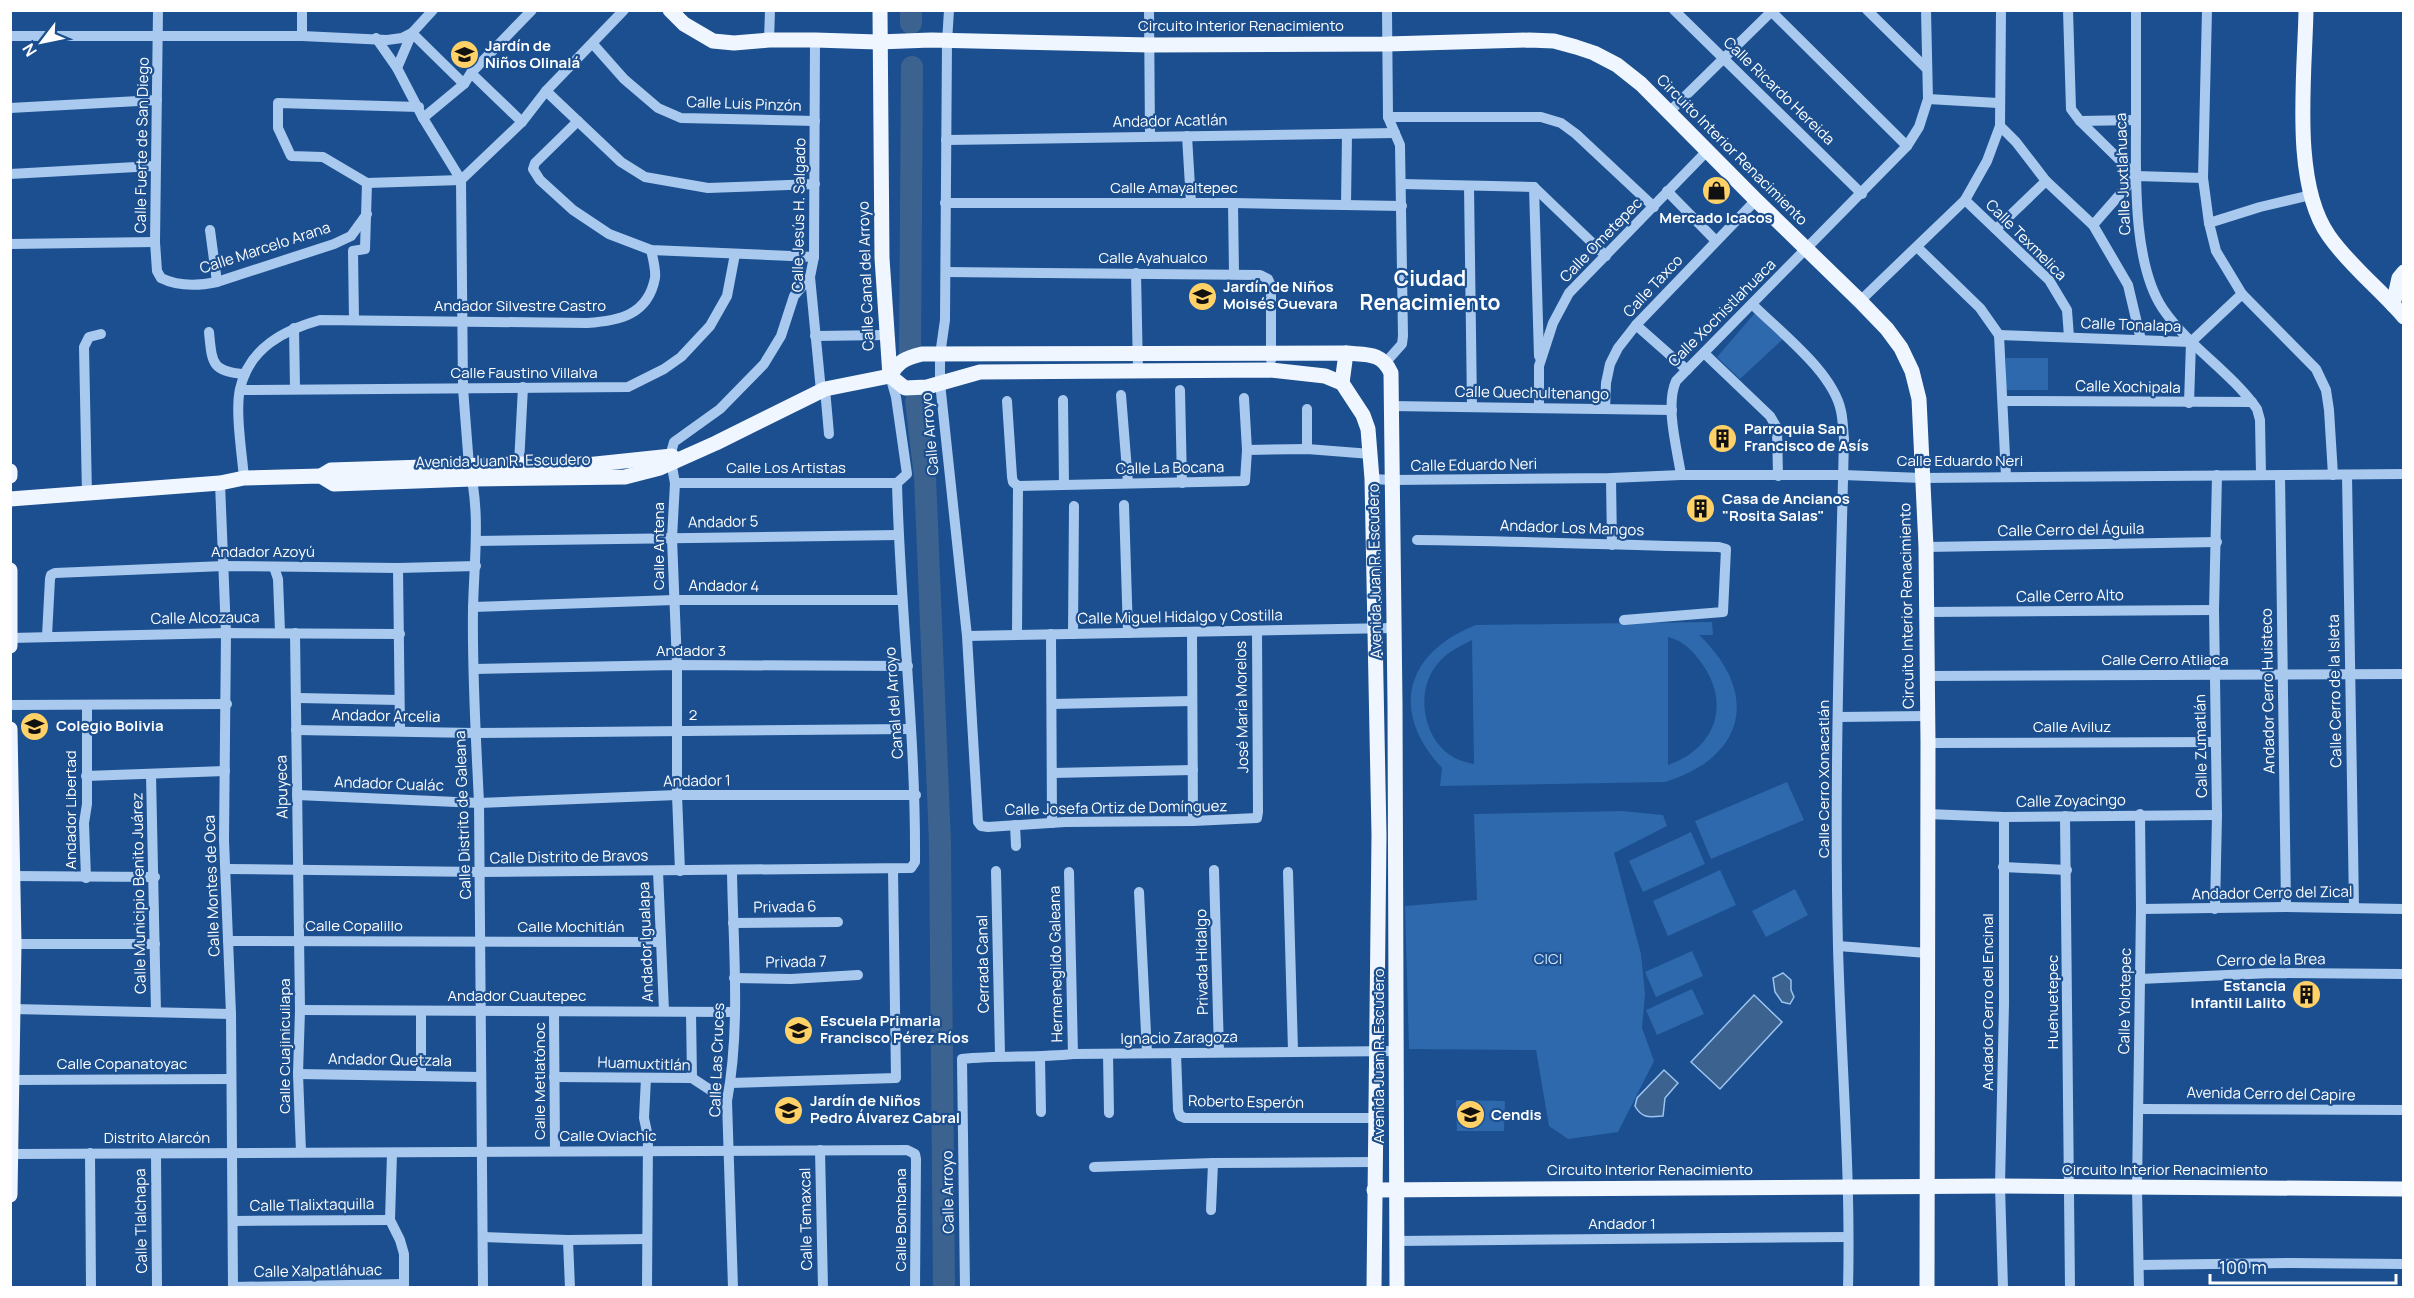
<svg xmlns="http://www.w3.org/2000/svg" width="2414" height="1298" font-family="Manrope,sans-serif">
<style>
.green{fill:#2e69ad;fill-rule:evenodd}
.water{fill:#3c6290;stroke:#9cc4f0;stroke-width:1.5}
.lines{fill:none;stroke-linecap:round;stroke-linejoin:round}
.river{stroke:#3c6290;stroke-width:22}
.minor{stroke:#a9c9ee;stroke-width:10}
.major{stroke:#f0f6ff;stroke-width:15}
.labels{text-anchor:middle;stroke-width:4.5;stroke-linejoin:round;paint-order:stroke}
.street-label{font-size:15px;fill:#fff;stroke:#1b4f8f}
.poi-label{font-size:15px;font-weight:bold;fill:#fff;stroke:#1b4f8f;text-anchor:start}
.park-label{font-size:15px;fill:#cfe3fa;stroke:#1b4f8f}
.district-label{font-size:21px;font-weight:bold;fill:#fff;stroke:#1b4f8f}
</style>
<rect width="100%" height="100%" fill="#1b4f8f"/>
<g class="green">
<path d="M1755,313L1783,339L1740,379L1717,357Z"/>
<rect x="2006" y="358" width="42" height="32"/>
<path d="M1712,622L1713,635H1699C1760,693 1746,757 1665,782L1440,786L1442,768C1390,713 1404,653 1476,625ZM1668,637C1683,641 1691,649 1700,661C1732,703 1716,748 1668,765ZM1472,640L1474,763L1473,764C1467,762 1460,761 1455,758C1424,742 1415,695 1435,667C1444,654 1458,647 1472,640Z"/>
<path d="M1787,782L1804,820L1711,859L1695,821Z"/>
<path d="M1621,811L1663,815L1667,826L1614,853L1641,954L1645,994L1642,1028L1654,1061L1618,1132L1568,1139L1549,1126L1536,1050L1409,1049L1405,906L1477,900L1474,814Z"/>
<path d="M1691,832L1705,864L1643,892L1629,861Z"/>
<path d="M1720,870L1736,905L1668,936L1653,901Z"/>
<path d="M1795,889L1808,915L1766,937L1752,911Z"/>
<path d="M1692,951L1703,976L1656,997L1645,972Z"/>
<path d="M1692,989L1704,1014L1657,1035L1646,1010Z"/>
<path d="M1456,1100L1505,1101L1504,1131H1457Z"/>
</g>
<g class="water">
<path d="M1783,973L1791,980V990L1794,997L1790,1004L1782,1002L1775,992L1773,978Z"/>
<path d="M1754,995L1782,1022L1720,1089L1691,1062Z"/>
<path d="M1664,1070L1678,1083L1665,1098L1663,1116C1650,1117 1642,1119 1635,1106L1637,1098Z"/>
</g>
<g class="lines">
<g class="river">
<path d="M911,10V23"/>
<path d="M910,352L912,67"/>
<path d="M916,401L925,477L940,843L944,1288"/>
</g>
<g class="minor">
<path d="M158,10L155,242L157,271L161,278C179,287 198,286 217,282L334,244L351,236L367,214"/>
<path d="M949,10L947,42L945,320L940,355V383L967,636L978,822L981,826L988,827L1065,822L1193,821L1257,818L1258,812L1257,631"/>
<path d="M1149,10L1150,136"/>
<path d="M1674,10L1862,194"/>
<path d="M1770,10L1907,146"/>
<path d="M1867,10L1926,68"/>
<path d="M2068,10L2071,109L2080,121L2136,176"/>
<path d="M2136,10C2136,47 2136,84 2136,121C2136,174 2132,263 2163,309C2189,347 2231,372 2257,409L2260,420L2261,475"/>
<path d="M2207,10L2203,178L2209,223L2216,251L2242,294L2316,369L2326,390L2329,410L2333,475"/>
<path d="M10,36H302L387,40L402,38L412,33L464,84"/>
<path d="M302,36V10"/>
<path d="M376,38L397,68L423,118L461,180L463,388L469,466C481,512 474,562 473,609C472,674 476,738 479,803L483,1288"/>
<path d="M769,40L770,10"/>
<path d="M815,40L814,257L810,277L821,391"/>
<path d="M593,44L624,79L658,108L681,118L815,121"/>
<path d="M397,68L412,33L433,10"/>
<path d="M471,73L522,122"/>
<path d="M546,91L621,162L645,177L708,188L815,184"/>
<path d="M1928,99L1998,103"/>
<path d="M419,107L278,103V128L291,156L323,157L367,183L461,180L522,122L546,91L624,10"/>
<path d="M10,108L157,100"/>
<path d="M1669,112L1773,10"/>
<path d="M1388,117H1541L1561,123L1576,134L1654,207"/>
<path d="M423,118L464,84L471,73L532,10"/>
<path d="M578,121L535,163L533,169L540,180L573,210L609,234L651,250L814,257"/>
<path d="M2080,121L2136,120"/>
<path d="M2000,126L2016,142L2046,181L2093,225L2128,285L2141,340"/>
<path d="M1187,136L1191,203"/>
<path d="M946,140L1395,133"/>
<path d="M10,174L154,166"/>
<path d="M1402,184L1534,187L1606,256"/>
<path d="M1469,186L1472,406"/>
<path d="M1534,187L1539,356"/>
<path d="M1667,191L1716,241"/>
<path d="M1965,200L2049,280L2067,310L2069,337"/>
<path d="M945,203H1233L1402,206"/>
<path d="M1233,203L1234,273"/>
<path d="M1346,205L1347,134"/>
<path d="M2209,223L2260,207L2311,195"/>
<path d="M2093,225L2136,176L2203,178"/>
<path d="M1996,229L2046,181"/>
<path d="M210,230L217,282"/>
<path d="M10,244L155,242"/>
<path d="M1917,247L1980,308L1999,335L2006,476"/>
<path d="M946,272L1260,275L1268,279L1271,286V360"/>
<path d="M1136,273L1138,371"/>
<path d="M1860,301L1965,200L1987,161L2000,126L2001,10"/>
<path d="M1752,304C1780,332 1833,372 1841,411C1843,420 1843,430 1844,439C1840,608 1834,778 1838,947C1841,1060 1851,1174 1848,1288"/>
<path d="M354,320L353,251L365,249L367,183"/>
<path d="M1636,325L1687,370"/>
<path d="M294,328L295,388"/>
<path d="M209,332C212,362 211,372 245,374"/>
<path d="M1999,335L2191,342L2242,294"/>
<path d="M815,336L886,335"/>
<path d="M1704,353L1770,416L1777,428L1778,476"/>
<path d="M1386,362L1402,344L1403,336L1400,145L1388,117L1387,10"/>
<path d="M825,389L829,434"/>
<path d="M240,390L628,387L664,369L681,357L710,326L727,296L735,254"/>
<path d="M1180,390L1182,483"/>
<path d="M1121,395L1128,483"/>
<path d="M1063,400L1064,485"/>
<path d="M1007,401L1012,477L1013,482L1018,486L1245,481L1247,450L1244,398"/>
<path d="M2004,401L2252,402"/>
<path d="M2189,403L2191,342"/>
<path d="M1391,406L1672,410"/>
<path d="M1539,407V366L1553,323L1569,293L1708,150"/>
<path d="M1307,409V449"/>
<path d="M1605,409L1606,383L1610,364L1618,348L1636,325L1756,200"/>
<path d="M1247,450L1307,449L1371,454"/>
<path d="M519,464L523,387"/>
<path d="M1681,475C1677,448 1665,406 1676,381L1907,146L1919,127L1928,99L1926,10"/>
<path d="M2280,475L2286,907"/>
<path d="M2347,475L2354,907"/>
<path d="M244,478C242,454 235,411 240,389C249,348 284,330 320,320L587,323C619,321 648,315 655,278C656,270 653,258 651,250"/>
<path d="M1611,478L1612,545"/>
<path d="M1372,479L1392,480L1611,478L1681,475H1843L1922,478L2404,474"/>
<path d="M220,483L226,633L224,840L231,1014L233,1288"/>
<path d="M675,483H897"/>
<path d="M87,495L84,347L89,337L101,334"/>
<path d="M1124,505L1128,633"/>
<path d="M1417,540C1518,541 1618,545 1719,547L1726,549L1723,612L1624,620"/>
<path d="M476,541L898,535"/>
<path d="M1926,547L2217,542"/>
<path d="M274,567L278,579L280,632"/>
<path d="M398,568L400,730"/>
<path d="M473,607L674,600H902"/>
<path d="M1926,612L2214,610"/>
<path d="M1192,632L1193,821"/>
<path d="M295,633L300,1010L298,1074L301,1152"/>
<path d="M1051,634L1052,823"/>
<path d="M1073,634L1074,506"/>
<path d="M1017,635L1018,486"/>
<path d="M47,636L50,579L51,575L55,573L224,566L398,568L476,566"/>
<path d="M967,636L1394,628"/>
<path d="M11,638L226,633L400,634"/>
<path d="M474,669L677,665L908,666"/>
<path d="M1927,676L2404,674"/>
<path d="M298,698L399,700"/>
<path d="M1052,704L1192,701"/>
<path d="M10,705L227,704"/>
<path d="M1839,717L1926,716"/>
<path d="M296,730L475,733L911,729"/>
<path d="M1928,743L2216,742"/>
<path d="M1052,773L1193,770"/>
<path d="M151,774L156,1012"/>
<path d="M86,776L225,771"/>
<path d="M297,795L479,803L677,795H916"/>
<path d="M1927,814L2004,817L2217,815"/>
<path d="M2065,816L2070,1288"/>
<path d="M1015,825L1016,846"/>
<path d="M2003,867L2067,870"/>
<path d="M226,869L480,872L911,868L915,862C916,735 900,610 897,483L907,474L896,397L890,376"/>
<path d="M1214,870L1219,1052"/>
<path d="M658,871L664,1011"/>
<path d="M680,871L677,795V665L672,538L675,483L670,456L674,442L720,409L764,364L781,336L794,296L810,277"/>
<path d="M732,871C733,947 741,1026 727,1101L733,1288"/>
<path d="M996,871L1000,1055"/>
<path d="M1069,872L1073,1054"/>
<path d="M1288,872L1293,1051"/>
<path d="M13,876L155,877"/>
<path d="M86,878L84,823L87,804V706"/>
<path d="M1139,892L1147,1053"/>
<path d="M2141,909L2286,907L2404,909"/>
<path d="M2215,909L2217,815L2214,610L2217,475"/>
<path d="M733,923L838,922"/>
<path d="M228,941L661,942"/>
<path d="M14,944H155"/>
<path d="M1838,946L1927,953"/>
<path d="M734,978L791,979L858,975"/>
<path d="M2140,979L2271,973L2404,974"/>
<path d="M13,1009L231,1014"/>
<path d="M300,1010L735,1012"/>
<path d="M554,1012L555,1151"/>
<path d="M691,1012L692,1078"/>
<path d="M1176,1053L1178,1110L1180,1116L1185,1118H1376"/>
<path d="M1108,1054L1109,1113"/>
<path d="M1040,1057L1041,1112"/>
<path d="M298,1074L481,1077"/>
<path d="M421,1075V1011"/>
<path d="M554,1077L692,1078L727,1101"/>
<path d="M646,1078L644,1118L648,1137L647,1288"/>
<path d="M13,1080L231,1079"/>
<path d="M731,1083L896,1078L893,869"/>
<path d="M2139,1109L2404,1110"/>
<path d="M820,1150L823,1288"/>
<path d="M90,1153L91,1288"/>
<path d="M392,1153L390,1220L400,1240L404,1254V1288"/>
<path d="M13,1154L907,1150L915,1154L916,1159L915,1288"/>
<path d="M156,1154L157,1288"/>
<path d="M1094,1167L1213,1163L1374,1162"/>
<path d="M1211,1210L1213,1163"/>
<path d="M233,1221L390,1220"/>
<path d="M483,1237L568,1240L646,1239"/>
<path d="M568,1240L570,1288"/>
<path d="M1396,1241L1848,1237"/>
<path d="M2139,1265L2292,1263L2404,1264"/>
<path d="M233,1287L404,1284"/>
<path d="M965,1288L962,1059C999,1055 1036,1058 1073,1054L1397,1051"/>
<path d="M2003,1288L2000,1186L2004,1004V817"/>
<path d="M2139,1288L2137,1188L2141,909L2140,814"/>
</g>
<g class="major">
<path d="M670,10L684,24L713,41L734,43L769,40H815L878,42L931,40L1150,45L1387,44L1529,40L1554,41L1576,47L1594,53L1617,65L1641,84L1756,200L1860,301L1887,329L1901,348L1912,371L1919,399L1926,547L1928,743L1927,1288"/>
<path d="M880,10L882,258L890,376"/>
<path d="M2306,10C2305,74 2291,183 2329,236C2350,266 2380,289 2404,317"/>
<path d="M2393,305L2399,278L2404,272"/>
<path d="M890,376C898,361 906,358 922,354L1346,353C1367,355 1382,352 1391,373L1395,704L1397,1288"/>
<path d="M1342,383L1346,353"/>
<path d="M10,471V476"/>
<path d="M321,476L331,470L519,464L586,465L672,456"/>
<path d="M10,499L220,483L244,478L321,476L334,484L472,479L625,477L660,468L716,443L825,389L890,376L905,388L927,387L980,372L1271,370L1325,376L1342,383L1363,415L1368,429L1372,479L1379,835L1374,1288"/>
<path d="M10,570V646"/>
<path d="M10,729L14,944L10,1195"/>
<path d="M1374,1190L2000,1186L2404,1189"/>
</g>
</g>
<defs>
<symbol id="school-disc" viewBox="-11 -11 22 22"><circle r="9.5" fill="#ffd166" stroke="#1b4f8f"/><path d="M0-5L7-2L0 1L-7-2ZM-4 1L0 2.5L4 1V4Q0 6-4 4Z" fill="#111"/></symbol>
<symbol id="shop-disc" viewBox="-11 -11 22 22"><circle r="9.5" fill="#ffd166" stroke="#1b4f8f"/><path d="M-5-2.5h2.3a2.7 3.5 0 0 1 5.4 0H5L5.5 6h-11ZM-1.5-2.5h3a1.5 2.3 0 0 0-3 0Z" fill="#111"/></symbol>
<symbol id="building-disc" viewBox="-11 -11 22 22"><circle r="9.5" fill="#ffd166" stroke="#1b4f8f"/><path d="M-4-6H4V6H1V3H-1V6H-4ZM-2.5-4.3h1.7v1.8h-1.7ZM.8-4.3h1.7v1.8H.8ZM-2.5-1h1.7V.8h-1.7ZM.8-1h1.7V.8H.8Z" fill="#111"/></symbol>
</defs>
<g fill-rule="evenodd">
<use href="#school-disc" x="448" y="38" width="33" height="33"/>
<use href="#shop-disc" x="1700" y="174" width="33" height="33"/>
<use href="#school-disc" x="1186" y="280" width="33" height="33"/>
<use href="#building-disc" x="1706" y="422" width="33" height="33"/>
<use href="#building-disc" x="1684" y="492" width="33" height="33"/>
<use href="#school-disc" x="18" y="710" width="33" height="33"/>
<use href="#building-disc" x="2290" y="978" width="33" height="33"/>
<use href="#school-disc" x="782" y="1014" width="33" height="33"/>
<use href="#school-disc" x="772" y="1094" width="33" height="33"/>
<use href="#school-disc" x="1454" y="1098" width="33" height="33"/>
</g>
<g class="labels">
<g class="street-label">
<text x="1241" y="31">Circuito Interior Renacimiento</text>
<text transform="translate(1779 91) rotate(44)" y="5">Calle Ricardo Hereida</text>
<text transform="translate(744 104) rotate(2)" y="5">Calle Luis Pinzón</text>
<text transform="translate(1170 121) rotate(-1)" y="5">Andador Acatlán</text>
<text transform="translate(142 145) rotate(-89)" y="5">Calle Fuerte de San Diego</text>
<text transform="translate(1732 150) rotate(45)" y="5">Circuito Interior Renacimiento</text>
<text transform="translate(2123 174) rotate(-92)" y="5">Calle Juxtlahuaca</text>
<text x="1174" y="193">Calle Amayaltepec</text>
<text transform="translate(799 215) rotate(-89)" y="5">Calle Jesús H. Salgado</text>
<text transform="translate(1601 240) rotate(-46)" y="5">Calle Ometepec</text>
<text transform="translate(2026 240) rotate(45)" y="5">Calle Texmelica</text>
<text transform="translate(265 248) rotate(-18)" y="5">Calle Marcelo Arana</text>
<text x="1153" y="263">Calle Ayahualco</text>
<text transform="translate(866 276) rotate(-92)" y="5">Calle Canal del Arroyo</text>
<text transform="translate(1653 286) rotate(-47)" y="5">Calle Taxco</text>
<text x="520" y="311">Andador Silvestre Castro</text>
<text transform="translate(1722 313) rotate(-45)" y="5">Calle Xochistlahuaca</text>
<text transform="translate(2131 325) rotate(2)" y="5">Calle Tonalapa</text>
<text x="524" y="378">Calle Faustino Villalva</text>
<text transform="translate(2128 387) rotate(1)" y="5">Calle Xochipala</text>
<text transform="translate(1532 393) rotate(1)" y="5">Calle Quechultenango</text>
<text transform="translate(930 434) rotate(-95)" y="5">Calle Arroyo</text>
<text transform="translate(503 461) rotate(-1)" y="5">Avenida Juan R. Escudero</text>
<text x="1960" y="466">Calle Eduardo Neri</text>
<text transform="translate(1474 465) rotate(-1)" y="5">Calle Eduardo Neri</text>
<text x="786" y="473">Calle Los Artistas</text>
<text transform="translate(1170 468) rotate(-1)" y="5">Calle La Bocana</text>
<text transform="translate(723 522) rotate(-1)" y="5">Andador 5</text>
<text transform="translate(1572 528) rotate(2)" y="5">Andador Los Mangos</text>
<text transform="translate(2071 530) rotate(-1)" y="5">Calle Cerro del Águila</text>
<text transform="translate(659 546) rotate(-90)" y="5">Calle Antena</text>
<text x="263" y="557">Andador Azoyú</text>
<text transform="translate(1375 571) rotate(-91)" y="5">Avenida Juan R. Escudero</text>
<text transform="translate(724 586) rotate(1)" y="5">Andador 4</text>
<text transform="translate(2070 596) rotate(-1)" y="5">Calle Cerro Alto</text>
<text transform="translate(1907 606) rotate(-91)" y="5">Circuito Interior Renacimiento</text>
<text transform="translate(1180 617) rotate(-1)" y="5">Calle Miguel Hidalgo y Costilla</text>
<text transform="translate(205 618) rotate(-1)" y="5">Calle Alcozauca</text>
<text x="691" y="656">Andador 3</text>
<text x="2165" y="665">Calle Cerro Atliaca</text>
<text transform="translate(2268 691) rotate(-91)" y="5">Andador Cerro Huisteco</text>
<text transform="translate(2335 691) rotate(-91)" y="5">Calle Cerro de la Isleta</text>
<text transform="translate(894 703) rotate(-94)" y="5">Canal del Arroyo</text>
<text transform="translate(1242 707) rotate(-91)" y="5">José María Morelos</text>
<text x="693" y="720">2</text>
<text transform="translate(386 716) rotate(1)" y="5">Andador Arcelia</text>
<text x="2072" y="732">Calle Aviluz</text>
<text transform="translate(2201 746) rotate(-91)" y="5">Calle Zumatlán</text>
<text transform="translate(1824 779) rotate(-90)" y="5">Calle Cerro Xonacatlán</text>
<text transform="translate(697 781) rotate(-1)" y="5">Andador 1</text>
<text transform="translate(389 784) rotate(2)" y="5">Andador Cualác</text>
<text transform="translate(282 787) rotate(-91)" y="5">Alpuyeca</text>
<text transform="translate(2071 801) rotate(-1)" y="5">Calle Zoyacingo</text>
<text transform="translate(1116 808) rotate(-1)" y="5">Calle Josefa Ortiz de Domínguez</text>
<text transform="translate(71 810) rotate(-90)" y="5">Andador Libertad</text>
<text transform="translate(463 815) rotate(-92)" y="5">Calle Distrito de Galeana</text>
<text transform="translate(569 857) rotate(-1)" y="5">Calle Distrito de Bravos</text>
<text transform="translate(212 886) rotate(-92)" y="5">Calle Montes de Oca</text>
<text transform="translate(139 893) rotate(-91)" y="5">Calle Municipio Benito Juárez</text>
<text transform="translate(2272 893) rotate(-1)" y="5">Andador Cerro del Zical</text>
<text transform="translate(785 907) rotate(-1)" y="5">Privada 6</text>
<text x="354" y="931">Calle Copalillo</text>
<text x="571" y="932">Calle Mochitlán</text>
<text transform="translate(646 942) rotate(-92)" y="5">Andador Igualapa</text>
<text transform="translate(2271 960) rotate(-1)" y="5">Cerro de la Brea</text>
<text transform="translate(796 962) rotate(-1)" y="5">Privada 7</text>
<text transform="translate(1202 962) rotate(-91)" y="5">Privada Hidalgo</text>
<text transform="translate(983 964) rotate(-91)" y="5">Cerrada Canal</text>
<text transform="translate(1056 964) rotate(-91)" y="5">Hermenegildo Galeana</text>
<text x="517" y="1001">Andador Cuautepec</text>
<text transform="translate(2125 1001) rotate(-89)" y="5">Calle Yolotepec</text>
<text transform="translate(1988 1002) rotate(-90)" y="5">Andador Cerro del Encinal</text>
<text transform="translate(2053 1002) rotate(-90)" y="5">Huehuetepec</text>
<text transform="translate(1179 1038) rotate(-1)" y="5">Ignacio Zaragoza</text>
<text transform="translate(285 1046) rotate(-90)" y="5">Calle Cuajinicuilapa</text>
<text transform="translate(1379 1056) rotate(-90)" y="5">Avenida Juan R. Escudero</text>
<text transform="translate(390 1060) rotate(1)" y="5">Andador Quetzala</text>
<text transform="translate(717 1060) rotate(-88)" y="5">Calle Las Cruces</text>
<text x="122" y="1069">Calle Copanatoyac</text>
<text transform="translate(644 1064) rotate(2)" y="5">Huamuxtitlán</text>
<text transform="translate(540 1081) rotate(-90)" y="5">Calle Metlatónoc</text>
<text transform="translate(2271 1094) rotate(1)" y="5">Avenida Cerro del Capire</text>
<text transform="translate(1246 1102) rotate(1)" y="5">Roberto Esperón</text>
<text x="608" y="1141">Calle Oviachic</text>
<text x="157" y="1143">Distrito Alarcón</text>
<text x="1650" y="1175">Circuito Interior Renacimiento</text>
<text x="2165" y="1175">Circuito Interior Renacimiento</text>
<text transform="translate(948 1192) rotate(-91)" y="5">Calle Arroyo</text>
<text transform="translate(312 1205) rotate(-1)" y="5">Calle Tlalixtaquilla</text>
<text transform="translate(806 1219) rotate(-91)" y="5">Calle Temaxcal</text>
<text transform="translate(901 1220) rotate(-90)" y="5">Calle Bombana</text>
<text transform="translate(141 1221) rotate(-91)" y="5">Calle Tlalchapa</text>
<text x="1622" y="1229">Andador 1</text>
<text transform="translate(318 1271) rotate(-1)" y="5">Calle Xalpatláhuac</text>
</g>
<g class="poi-label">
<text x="485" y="51">Jardín de<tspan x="485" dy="17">Niños Olinalá</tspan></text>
<text x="1716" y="223" text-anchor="middle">Mercado Icacos</text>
<text x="1223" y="292">Jardín de Niños<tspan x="1223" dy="17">Moisés Guevara</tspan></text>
<text x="1744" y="434">Parroquia San<tspan x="1744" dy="17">Francisco de Asís</tspan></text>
<text x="1722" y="504">Casa de Ancianos<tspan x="1722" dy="17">"Rosita Salas"</tspan></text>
<text x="56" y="731">Colegio Bolivia</text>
<text x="2286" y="991" text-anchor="end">Estancia<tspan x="2286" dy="17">Infantil Lalito</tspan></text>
<text x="820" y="1026">Escuela Primaria<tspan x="820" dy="17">Francisco Pérez Ríos</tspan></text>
<text x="810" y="1106">Jardín de Niños<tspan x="810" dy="17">Pedro Álvarez Cabral</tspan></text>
<text x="1491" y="1120">Cendis</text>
</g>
<g class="park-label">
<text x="1548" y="964">CICI</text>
</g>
<g class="district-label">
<text x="1430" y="286">Ciudad<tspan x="1430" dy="24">Renacimiento</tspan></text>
</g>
</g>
<rect width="2414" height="1298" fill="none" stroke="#ffffff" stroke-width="24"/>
<g transform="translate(42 42) rotate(238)" stroke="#1b4f8f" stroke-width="4.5" paint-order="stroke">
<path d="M0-4.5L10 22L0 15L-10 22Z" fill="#ffffff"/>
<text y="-9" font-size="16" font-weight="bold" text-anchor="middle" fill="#ffffff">N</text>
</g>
<path d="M2210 1274v9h186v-9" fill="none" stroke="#ffffff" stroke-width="3"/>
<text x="2219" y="1274" font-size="18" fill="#ffffff" stroke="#1b4f8f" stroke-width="4.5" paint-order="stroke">100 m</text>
</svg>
